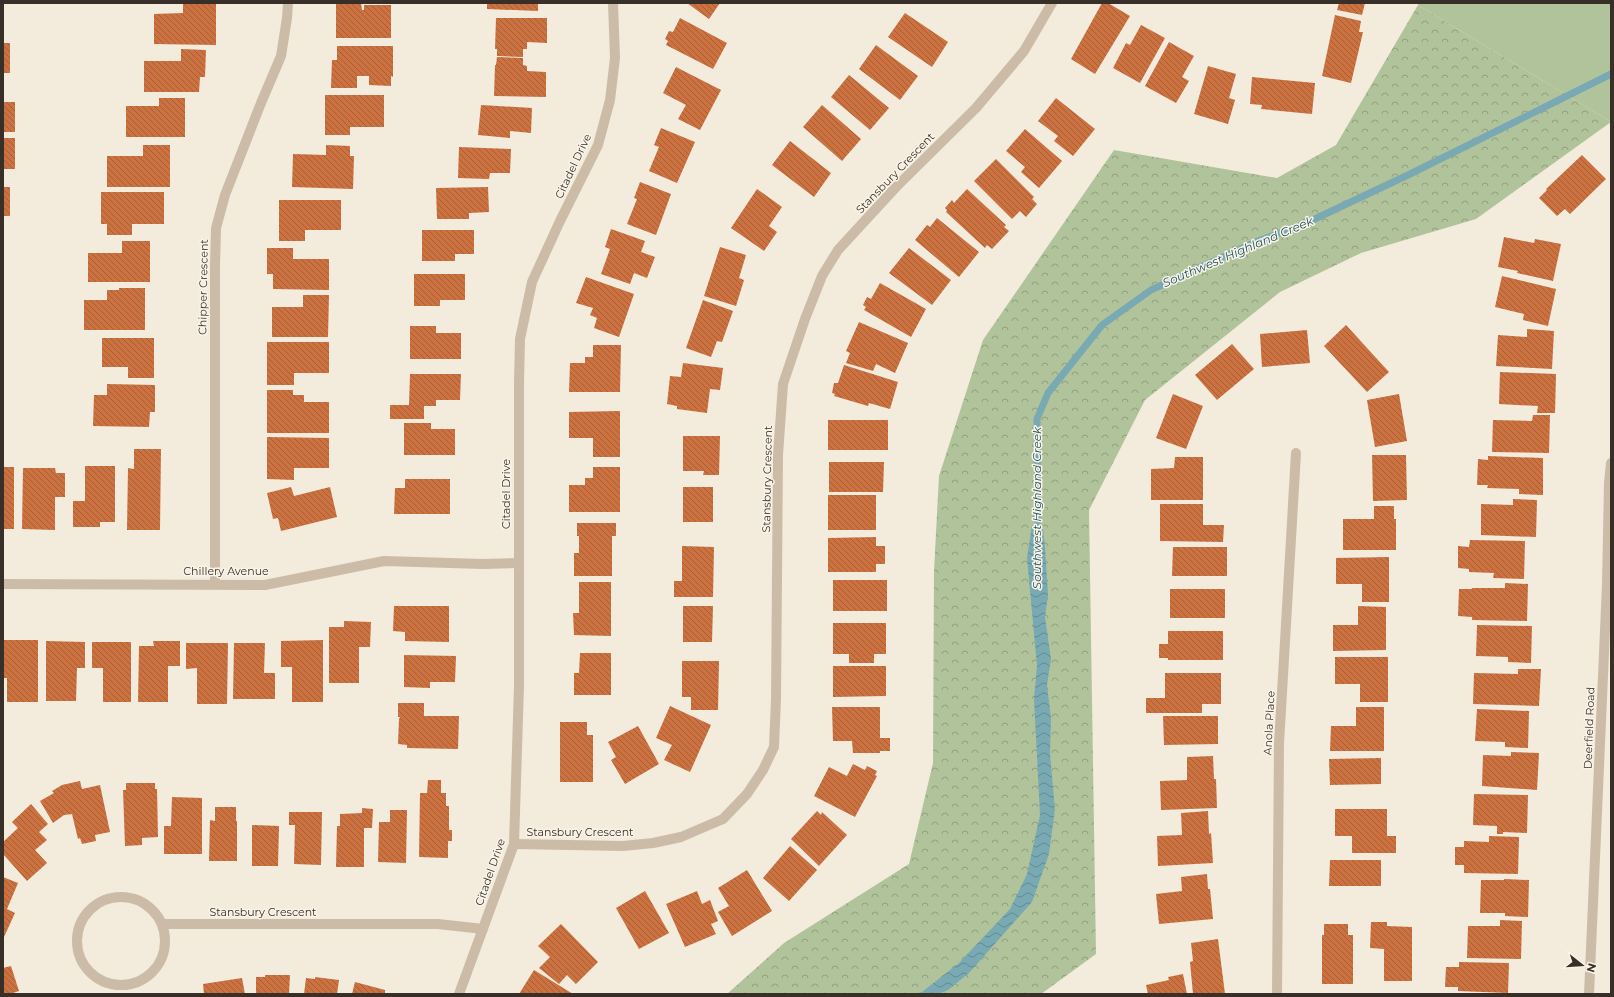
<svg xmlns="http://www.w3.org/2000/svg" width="1614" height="997" font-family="Montserrat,sans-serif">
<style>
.grass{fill:#b1c39b}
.forest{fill:url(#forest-crowns)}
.water{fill:url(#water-waves)}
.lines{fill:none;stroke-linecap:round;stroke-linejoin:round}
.stream{stroke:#79a9b2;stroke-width:7}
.building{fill:url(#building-back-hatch)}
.minor{stroke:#ccbca7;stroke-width:10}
.labels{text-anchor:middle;stroke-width:3;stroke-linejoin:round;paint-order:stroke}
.street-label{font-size:11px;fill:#382f28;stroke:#faf4e8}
.water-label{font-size:12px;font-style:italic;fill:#1b505c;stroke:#faf4e8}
</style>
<defs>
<pattern id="forest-crowns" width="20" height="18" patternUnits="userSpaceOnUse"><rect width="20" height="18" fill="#b1c39b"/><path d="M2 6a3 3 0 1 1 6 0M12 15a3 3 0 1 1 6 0" fill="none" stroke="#919f7e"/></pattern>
<pattern id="water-waves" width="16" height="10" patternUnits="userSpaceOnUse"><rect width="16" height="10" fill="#79a9b2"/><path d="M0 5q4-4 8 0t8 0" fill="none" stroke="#648a91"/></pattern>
<pattern id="building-back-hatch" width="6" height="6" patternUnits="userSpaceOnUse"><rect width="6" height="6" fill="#cc7241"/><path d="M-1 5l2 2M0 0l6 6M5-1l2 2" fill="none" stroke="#a75e36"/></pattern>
</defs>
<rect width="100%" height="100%" fill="#f3ebdc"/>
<path class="grass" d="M1418,3H1611V122L1418,5Z"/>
<path class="forest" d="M1418,5L1611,122L1476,219L1361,253L1280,292L1145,400L1089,510L1096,954L1041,994H727L784,943L909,864L933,763L934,571L939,476L983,340L1114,150L1277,178L1336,145Z"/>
<path class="water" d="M1038,522L1043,530L1045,547L1048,595L1045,617L1051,659L1047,685L1051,718L1050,754L1055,809L1049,854L1032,902L969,973L948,990L939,994H914L922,992L959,963L1010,909L1027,874L1040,815L1034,699L1037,666L1027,558L1032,525Z"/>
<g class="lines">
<path class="stream" d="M1038,522L1037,419L1048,393L1102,325L1151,290L1258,241L1302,225L1408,175L1611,74"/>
</g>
<g class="building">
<path d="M183,3H216V45L154,44V14L183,13Z"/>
<path d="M336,3H361L362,10H364V5H391V38H336Z"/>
<path d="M487,3H538V11L487,9Z"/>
<path d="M687,3H720L709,19Z"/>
<path d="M1102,3H1108L1130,16L1095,74L1071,59Z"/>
<path d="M1339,3H1365L1362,15L1337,10Z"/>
<path d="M905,13L948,42L932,67L888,37Z"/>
<path d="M1335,15L1361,21L1359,32H1363L1351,83L1322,76Z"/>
<path d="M496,18H547V43L527,42V49H523V57L497,56V49H495Z"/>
<path d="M680,18L727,43L713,69L666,45L668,41L665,39L669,31L673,32Z"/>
<path d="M1141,25L1165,38L1140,83L1113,68L1126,43L1130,45Z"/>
<path d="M1169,42L1194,56L1182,77L1189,81L1176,103L1145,86Z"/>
<rect x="3" y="43" width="7" height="30"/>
<path d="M876,45L918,76L900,100L859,69Z"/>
<path d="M337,46H393V77L391,76V86L369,85V76H357V88H331L332,60H337Z"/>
<path d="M181,49L206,50L205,77H200L199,92H144V61H181Z"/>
<path d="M497,57L523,58V65L527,66V71L546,72V97L494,96L495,65H496Z"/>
<path d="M1208,66L1236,74L1229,98L1235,100L1228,124L1194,114Z"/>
<path d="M676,67L721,90L700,130L678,119L686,105L663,93Z"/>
<path d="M849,75L889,108L870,130L831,97Z"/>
<path d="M1252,77L1315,83L1312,114L1261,109L1262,105L1250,104Z"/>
<path d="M325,95H384V127H350V135H325Z"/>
<path d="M159,98H185V137H126V106H159Z"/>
<path d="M1056,98L1095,129L1073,156L1054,141L1058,136L1038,121Z"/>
<rect x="3" y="102" width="12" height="30"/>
<path d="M481,105L532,108L531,133L510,131V138L478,135Z"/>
<path d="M822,105L861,139L842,161L803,127Z"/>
<path d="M661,128L695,142L677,183L649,171L659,147L654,145Z"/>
<path d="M1025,129L1062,161L1039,188L1021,172L1025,167L1006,151Z"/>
<rect x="3" y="138" width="12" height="31"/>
<path d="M790,141L831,173L814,197L772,165Z"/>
<path d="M143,145H170V187H107V156H143Z"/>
<path d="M326,145L350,146V156H354L353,189L292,187L293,154L326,155Z"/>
<path d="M459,147L511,149L510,173H490L489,179L458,178Z"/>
<path d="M1582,155L1606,179L1570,214L1565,209L1557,216L1539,198L1547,190L1546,189Z"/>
<path d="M996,159L1034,197L1032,199L1037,204L1026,217L1020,211L1012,219L974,181Z"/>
<path d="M640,182L671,194L656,235L627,224L637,199L634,198Z"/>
<rect x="3" y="187" width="7" height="29"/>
<path d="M488,187L489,212L469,213V219H437L436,188Z"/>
<path d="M757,189L782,207L769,226L777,232L764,251L731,228Z"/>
<path d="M967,189L1006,225L1004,227L1009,231L992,249L987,245L985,248L946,212L947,210L945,208L952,200L954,203Z"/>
<path d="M101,192H164V224H132V235H107V224H101Z"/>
<path d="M279,200H341V230H305V241H279Z"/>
<path d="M937,218L979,252L959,277L915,240L927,225L930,227Z"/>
<path d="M611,229L645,241L641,252L655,257L647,278L634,273L630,284L601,274L610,249L605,247Z"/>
<path d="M422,230H474V254H455V261H422Z"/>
<path d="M1504,237L1534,243L1535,239L1561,244L1553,281L1517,273L1518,271L1498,267Z"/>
<path d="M122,241H150V282H88V253H122Z"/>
<path d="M720,247L746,255L739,278L744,280L736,306L704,296Z"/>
<path d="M267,248H293V259H329V290L273,289V274H267Z"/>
<path d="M909,248L951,280L932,305L889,273Z"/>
<path d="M414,274H465V300H440V306H414Z"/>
<path d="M1502,276L1556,289L1548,326L1523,320L1524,314L1495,307Z"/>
<path d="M586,277L634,294L619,337L594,328L597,318L590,315L593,308L576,303Z"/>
<path d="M880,283L926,309L911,337L864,310L866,307L863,305L867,297L871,299Z"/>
<path d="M119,288H145V330H84V300H107V290H119Z"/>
<path d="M303,295H329L328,337H272V307H303Z"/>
<path d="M703,300L733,311L722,342L717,341L711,357L686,348Z"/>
<path d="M859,322L908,343L895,373L876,364L873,371L846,363L850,353L846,351Z"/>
<path d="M1346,325L1389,372L1367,392L1324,346Z"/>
<path d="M410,326H436V333H461V359H410Z"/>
<path d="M1527,329L1554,331L1552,369L1496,366L1498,335L1527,337Z"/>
<path d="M1307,330L1310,363L1262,367L1260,334Z"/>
<path d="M102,338H154V378H128V367H102Z"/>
<path d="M267,342H329V373H294V385H267Z"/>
<path d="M1232,344L1254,369L1217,400L1195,375Z"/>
<path d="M593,345H621L620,392H569L570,363H585V357H593Z"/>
<path d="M683,363L723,368L720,390L710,389L707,413L677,409V406L667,404L670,376L681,377Z"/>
<path d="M844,365L898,382L890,409L869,403L868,406L834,396L835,394L832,393L834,383H838Z"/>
<path d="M1500,372L1556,374L1555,413H1537L1538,406L1499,404Z"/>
<path d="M410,374H461L460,400H436V406H424V419H390V405H409Z"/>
<path d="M107,384L155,385V412H150L149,427L93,426L94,395H107Z"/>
<path d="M267,390H293V395H304V402H329V433H267Z"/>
<path d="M1173,394L1203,406L1186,449L1156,438Z"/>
<path d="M1399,394L1407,441L1375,447L1367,400Z"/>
<path d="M620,411V457H593V438H569V412Z"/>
<path d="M1533,415H1550L1549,453L1492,452L1493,420L1532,421Z"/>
<rect x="828" y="420" width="60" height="30"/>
<path d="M404,423H431V429H455V455H404Z"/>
<path d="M683,436H720L719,475H703L704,471H683Z"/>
<path d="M267,437L329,438V468H294V480L267,479Z"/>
<path d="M134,449H161L160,530H127L128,468L134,469Z"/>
<path d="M1372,455H1406L1407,500L1373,501Z"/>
<path d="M1488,456L1543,458V495L1519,494V489L1487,488L1488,485H1477L1478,459L1488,460Z"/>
<path d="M1175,457H1203V500H1151V469L1174,468Z"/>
<path d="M829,462H884L883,492H829Z"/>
<path d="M85,466H115V522H100V527H73V501H85Z"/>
<rect x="3" y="467" width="11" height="62"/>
<path d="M593,467H620V512H569V485H585V478H593Z"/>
<path d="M23,468H55L56,473H65V497H55V530L22,529Z"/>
<path d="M405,479H450V514H394L395,488H405Z"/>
<path d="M291,487L294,496L330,487L337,517L281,531L278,518L273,519L267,493Z"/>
<rect x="683" y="487" width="30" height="35"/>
<rect x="828" y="495" width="48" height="35"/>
<path d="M1513,499L1537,500L1536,537L1481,535V504L1513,505Z"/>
<path d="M1160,504H1203V525H1224L1223,542L1160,541Z"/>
<path d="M1374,506H1394V519H1396V550H1343V519H1374Z"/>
<path d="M577,523H616V536H612V576H574V553H579V536H577Z"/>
<path d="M876,537V546H885V564H876V572H828V538Z"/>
<path d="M1470,540L1525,541L1524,579L1493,578L1494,573L1469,572V569L1458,568V546L1469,547Z"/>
<path d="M682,546L714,547L713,597H674V581H682Z"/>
<path d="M1173,547H1227V576H1172Z"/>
<path d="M1389,557V602H1362V584H1336V558Z"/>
<rect x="833" y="580" width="54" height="31"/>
<path d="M579,582H611V636L574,635L573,613H579Z"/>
<path d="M1505,583L1528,584L1527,621L1472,620V617L1458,616L1459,589H1472V588H1505Z"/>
<rect x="1170" y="589" width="55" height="29"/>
<path d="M394,606H449V642L405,641V632L393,631Z"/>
<path d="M683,606H713L712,642H683Z"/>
<path d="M1358,606L1386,607V650L1333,651V625H1358Z"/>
<path d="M344,621L371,622L370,647H359V683H329V627H344Z"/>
<path d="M833,623H886V654H874V663H849V654H833Z"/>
<path d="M1477,625L1532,626L1531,663L1508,662V657L1476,656Z"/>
<path d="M1168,631H1223V660H1168V658H1159V644H1168Z"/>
<path d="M3,640H38V702H7V678H3Z"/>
<path d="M323,640V702H292V667H281V641Z"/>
<path d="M46,641L85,642V668H77L76,701H46Z"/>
<path d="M153,641H180V666H168V702H138L139,646H154Z"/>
<path d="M92,642H131V702H103V668H92Z"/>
<path d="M186,643H228L227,704H197V668L186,669Z"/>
<path d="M234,643H265L264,673H275V699H233Z"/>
<path d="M580,653H611V695H574V673H579Z"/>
<path d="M404,655L456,656L455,682H430V688L404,687Z"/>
<path d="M1335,657H1388V702H1360V684H1335Z"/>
<path d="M682,661H719L718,710H691V697H682Z"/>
<path d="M833,666H886V696L833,697Z"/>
<path d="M1518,669H1541L1539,706L1473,704L1474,673L1518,674Z"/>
<path d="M1165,673H1221V704H1202V713H1146V698H1165Z"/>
<path d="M398,703H424V716H459L458,749L407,748V745L398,744L399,719L400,717H398Z"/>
<path d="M670,706L711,725L690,772L664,760L672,745L656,738Z"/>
<path d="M832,707H880V738H890V751H880V753H853L852,741H833Z"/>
<path d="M1356,707H1384V751H1330L1331,726H1356Z"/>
<path d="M1477,709L1529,711L1528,748L1505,747V742L1475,741Z"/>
<path d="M1163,716H1218V744L1164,745Z"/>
<path d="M560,722H587V735H593V782H560Z"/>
<path d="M638,726L659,764L625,784L611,760L616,757L608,742Z"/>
<path d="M1511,752L1539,753L1537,790L1482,786L1483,755L1511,756Z"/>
<path d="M1213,756L1214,779H1216L1217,808L1161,810L1160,781L1187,780V757Z"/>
<path d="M1381,758V784L1330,785L1329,759Z"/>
<path d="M853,764L865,770L867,766L877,771L875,775L877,776L855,817L814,796L829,767L847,776Z"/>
<path d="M428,780H441V793H446V806H449V830H452V841H448V858L419,857L420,793H427Z"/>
<path d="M80,781L82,789L100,785L110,832L95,835L96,841L82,844L80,838L78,839L72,814L64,815L53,823L40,801L54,793L52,791L62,785Z"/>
<path d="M126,783H155V789H157L158,837L142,838V845L125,846L123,790H126Z"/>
<path d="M1474,794L1528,795L1527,833L1503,832V834H1497V826L1473,825Z"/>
<path d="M172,797L202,798V854H164V826H171Z"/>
<path d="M31,804L48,824L39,832L47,840L35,850L47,863L27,881L3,854V842L18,828L12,822Z"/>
<path d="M215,807H236V821H237V861H209L210,820L215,821Z"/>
<path d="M362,808L373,809L372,828H364V867H336L337,826H340V814L362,813Z"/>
<path d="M1335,809H1387V836H1396V853H1352V836H1335Z"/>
<path d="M390,810H407L406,863L378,862L379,822H390Z"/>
<path d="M817,811L821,815L822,812L847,835L819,866L791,839Z"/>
<path d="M1208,811L1209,834L1211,833L1213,863L1158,866L1157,836L1182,835L1181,813Z"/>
<path d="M289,812H322L321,865L294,864L295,825H289Z"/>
<path d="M252,825L279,826L278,866H252Z"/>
<path d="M1489,836L1519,837L1518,874L1464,873V865H1455V847H1464V841L1489,842Z"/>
<path d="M790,846L817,870L789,901L763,878Z"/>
<path d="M1330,860H1381V886H1329Z"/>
<path d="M747,870L772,911L732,936L718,912L729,906L718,888Z"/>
<path d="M1207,874L1208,889H1210L1213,919L1159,924L1156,894L1182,891L1181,877Z"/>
<path d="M3,877L18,883L7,909L15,913L4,937H3Z"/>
<path d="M1504,879L1529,880L1528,917L1505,916V913H1480L1481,880H1504Z"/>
<path d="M645,891L669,933L639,949L616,908Z"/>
<path d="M697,891L702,904L710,900L718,921L711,924L716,934L685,947L666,904Z"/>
<path d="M1500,920L1522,921L1521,959L1467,958L1468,926H1500Z"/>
<path d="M1371,922H1387V926L1412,927V981H1384V949L1370,948Z"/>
<path d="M561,924L598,962L576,984L567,975L559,984L539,968L550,957L538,946Z"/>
<path d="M1324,924H1348V935H1353V984H1322V935H1324Z"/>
<path d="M1218,939L1225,994H1193L1190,962L1193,961L1191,943Z"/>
<path d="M1459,962L1509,963L1508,993L1458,991V987H1445L1446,967H1459Z"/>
<path d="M11,966L19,991L10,994H3V968Z"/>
<path d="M534,970L573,994H519Z"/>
<path d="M1183,974L1187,994H1148L1146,985L1169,980L1168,977Z"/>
<path d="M265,975H290L289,994H256V977H265Z"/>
<path d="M315,977L339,980L337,994H304L306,978L315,979Z"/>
<path d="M242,978L245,994H204L203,984Z"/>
<path d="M355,982L385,990V994H352Z"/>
</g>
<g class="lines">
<g class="minor">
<path d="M3,584L265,585L384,561L483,564L518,563"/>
<path d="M215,584V266L216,228L225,195L261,103L281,56L287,18L288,3"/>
<path d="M514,844L623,846L653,843L681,837L723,819L747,794L763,770L774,747L776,699L778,455L783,384L805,319L822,276L838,250L896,187L976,108L1024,51L1052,3"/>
<circle cx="121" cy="941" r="44"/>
<path d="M162,924H438L483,929"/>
<path d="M459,994L514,844L519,686V382L520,339L532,282L560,221L598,145L610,100L615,58L613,3"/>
<path d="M1277,994L1279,744L1296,453"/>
<path d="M1589,994L1607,585L1609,483L1611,463"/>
</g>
</g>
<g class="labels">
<g class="street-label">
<text transform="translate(573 166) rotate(-65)" y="4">Citadel Drive</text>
<text transform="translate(895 173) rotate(-46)" y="4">Stansbury Crescent</text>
<text transform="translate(203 287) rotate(-89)" y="4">Chipper Crescent</text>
<text transform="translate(767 479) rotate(-89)" y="4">Stansbury Crescent</text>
<text transform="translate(506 494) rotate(-90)" y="4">Citadel Drive</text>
<text x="226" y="575">Chillery Avenue</text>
<text transform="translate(1269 723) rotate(-87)" y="4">Anola Place</text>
<text transform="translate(1589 728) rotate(-88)" y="4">Deerfield Road</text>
<text x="580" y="836">Stansbury Crescent</text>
<text transform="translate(490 872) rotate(-71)" y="4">Citadel Drive</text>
<text x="263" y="916">Stansbury Crescent</text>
</g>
<g class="water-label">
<text transform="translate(1238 252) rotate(-23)" y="4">Southwest Highland Creek</text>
<text transform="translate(1037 508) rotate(-90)" y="4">Southwest Highland Creek</text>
</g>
</g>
<rect width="1614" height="997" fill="none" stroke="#382f28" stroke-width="8"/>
<g transform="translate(1582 965) rotate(107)" stroke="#faf4e8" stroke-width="3" paint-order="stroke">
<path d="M0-3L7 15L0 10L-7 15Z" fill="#382f28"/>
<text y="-6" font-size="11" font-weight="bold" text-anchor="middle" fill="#382f28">N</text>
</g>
</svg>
